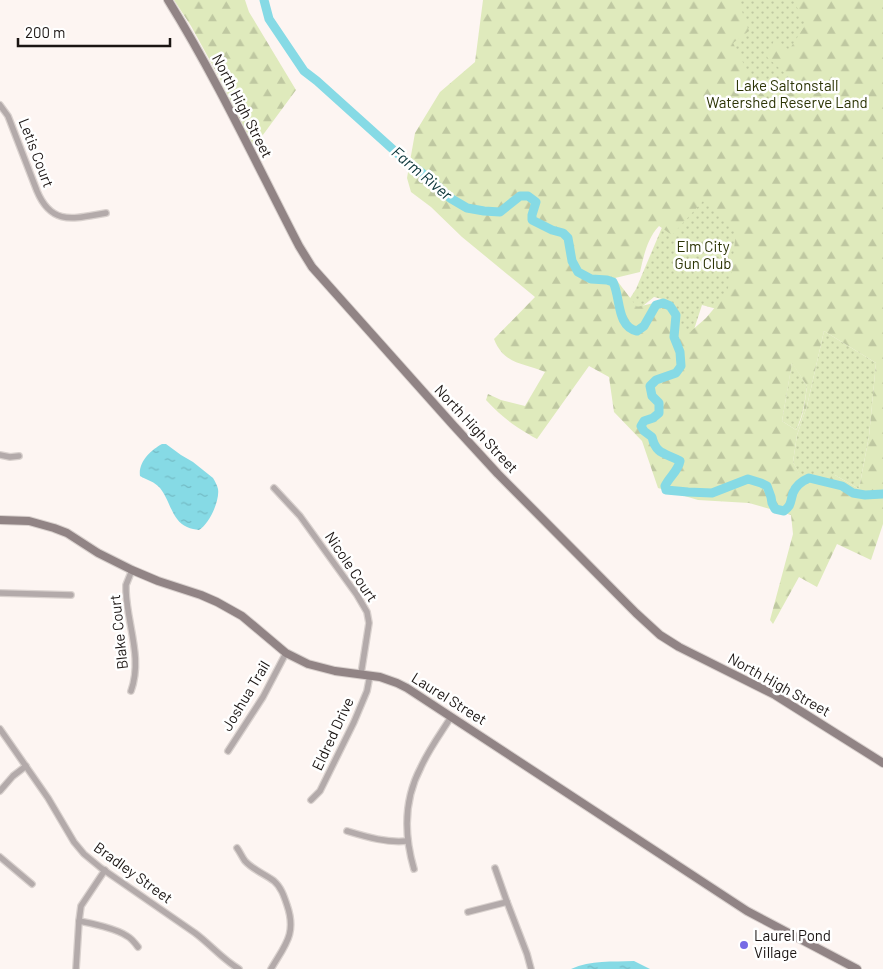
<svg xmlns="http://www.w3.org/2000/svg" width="883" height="969" font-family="Barlow,sans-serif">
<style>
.grass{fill:url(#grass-dots)}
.forest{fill:url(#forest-firs);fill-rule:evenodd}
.water{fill:url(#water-ripples)}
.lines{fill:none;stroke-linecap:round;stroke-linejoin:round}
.river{stroke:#86dae5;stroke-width:9}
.street-casing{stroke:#d9d1ce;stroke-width:8}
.secondary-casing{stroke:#d9d1ce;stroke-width:10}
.street{stroke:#b3aaaa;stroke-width:5.5}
.secondary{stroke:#918485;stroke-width:8}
.poi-dot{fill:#766ae5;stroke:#fff;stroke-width:2}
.labels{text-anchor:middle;stroke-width:5;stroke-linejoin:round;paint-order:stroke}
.park-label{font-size:15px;fill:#2c3405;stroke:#fff}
.street-label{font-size:15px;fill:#1b1513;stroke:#fff}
.poi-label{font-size:15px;fill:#1b1513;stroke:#fff;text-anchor:start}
.water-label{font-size:16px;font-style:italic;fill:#053035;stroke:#fff}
</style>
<defs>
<pattern id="grass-dots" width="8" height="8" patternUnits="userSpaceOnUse" patternTransform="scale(1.25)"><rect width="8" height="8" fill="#dfeabc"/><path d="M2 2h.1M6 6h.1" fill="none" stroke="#bfc8a1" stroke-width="1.8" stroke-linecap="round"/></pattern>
<pattern id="forest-firs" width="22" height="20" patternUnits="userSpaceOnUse" patternTransform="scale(1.25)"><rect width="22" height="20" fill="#dfeabc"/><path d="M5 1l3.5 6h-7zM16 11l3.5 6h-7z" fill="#bfc8a1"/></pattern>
<pattern id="water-ripples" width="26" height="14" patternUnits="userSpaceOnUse" patternTransform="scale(1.25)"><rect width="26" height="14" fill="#86dae5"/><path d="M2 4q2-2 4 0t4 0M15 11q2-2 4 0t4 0" fill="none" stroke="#73bac4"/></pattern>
</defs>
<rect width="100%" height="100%" fill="#fdf5f2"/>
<g class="grass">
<path d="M633,0H883L846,311L739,315L702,305L686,354L666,300L654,297L639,309L625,306L636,289L701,135Z"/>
<path d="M824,331L876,363L869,436L859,489L835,475L800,476L793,462L797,435L807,406Z"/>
<path d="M792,362L807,386C805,401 803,416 796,430L782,421Z"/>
</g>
<g class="forest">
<path d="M174,0H245L249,12L296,90L257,143L252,144L219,77L191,26Z"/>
<path d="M483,0H738L749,31L733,43L752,80L775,110L789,92L791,79L767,57L775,38L789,50L806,24L793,0H883V524L871,560L837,544L817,587L799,577L773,624L770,620L793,534L791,515L749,503L698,500L658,488L642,441L614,412L609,377L589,366L537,439C515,427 503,418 486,400L488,394L501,400L525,406L545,372C524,363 504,365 494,339L535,297L462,237L431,207L411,192L407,178L415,133L440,92L475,62ZM703,201L736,230L732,270L727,293L706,318L690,332L679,329C680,313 678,308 664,299L654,303L637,307L615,278L640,272C644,255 647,239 659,226L672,235ZM824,331L876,363L869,436L859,489L835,475H800L793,462L797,435L807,406ZM792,363L807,386C805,400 804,417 796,430L782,421Z"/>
</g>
<g class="water">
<path d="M162,444H166L181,455L193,462L213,478C215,481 217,485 218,489C220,501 209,524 199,530C195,529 191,529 187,527C172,521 170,500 160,488C155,482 147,480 140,476C138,462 151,450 162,444Z"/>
<path d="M634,961L650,969H571C591,960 612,962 634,961Z"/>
</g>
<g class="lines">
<path class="river" d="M264,0L269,19L304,71L317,81L398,154L431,180L450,198L467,208L484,211L500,212L520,196H528L536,202L532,215V220L552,230L563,233L568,238L572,261L578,272L591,279L607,280L613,282C621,298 616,326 637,331L644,326L656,305L663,303L670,306L676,315L674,337L680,352L681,366L676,373L656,380L650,386L652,396L659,403V413L653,418L644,421L641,426L644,431L652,437C656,455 666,453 680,461C678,471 670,476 665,486L666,490L688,492L712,493L748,479L761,483L767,486L771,497L772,503L775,509L784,511C792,505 790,502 793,493C796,485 802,481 809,478L842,486L853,493L865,495L883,494"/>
<defs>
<g id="street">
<path d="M0,105L8,116L37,191C52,227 75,218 106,213"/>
<path d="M0,455L10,457L19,456"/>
<path d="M274,488L300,516L357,595L367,612L369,623L361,674"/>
<path d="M0,593L71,595"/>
<path d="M131,691C143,658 127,624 126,591V585L132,570"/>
<path d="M0,729L48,798L74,842L84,854L101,868L195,933C210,944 222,959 239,969"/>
<path d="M228,751L263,697L286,653"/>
<path d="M0,791L13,776L26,766"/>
<path d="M311,800L320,791L354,722L367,691L370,675"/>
<path d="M347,831C367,837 386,843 407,841"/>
<path d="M237,848C240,852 242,857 245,861C253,870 265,874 274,881C281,887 284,896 287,905C297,934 285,945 271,969"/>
<path d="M0,857L32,884"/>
<path d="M495,868L507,902L527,954L531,969"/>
<path d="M414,869C404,835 404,799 421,767C429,749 441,733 451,717"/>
<path d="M468,912L507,902"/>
<path d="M79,921C91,923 117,929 127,936C131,938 135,943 138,947"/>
<path d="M76,969L79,921L81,906L105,870"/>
</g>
<g id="secondary">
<path d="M168,0C217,79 256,163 299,246L312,267L453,425L498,474L636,613L660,635L679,647L775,695L883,763"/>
<path d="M0,520L29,521L54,528L67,533L98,553L132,570L158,581L201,595L217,602L242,616L286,653L308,664L335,671L380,677L397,683L407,688L747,911L857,969"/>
</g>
</defs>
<use href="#street" class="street-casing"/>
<use href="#secondary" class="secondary-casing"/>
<use href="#street" class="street"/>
<use href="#secondary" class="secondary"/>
</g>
<circle class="poi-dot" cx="744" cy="945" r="5"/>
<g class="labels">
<g class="park-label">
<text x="787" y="91">Lake Saltonstall<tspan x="787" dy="17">Watershed Reserve Land</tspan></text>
<text x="703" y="252">Elm City<tspan x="703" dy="17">Gun Club</tspan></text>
</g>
<g class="street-label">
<text transform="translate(242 106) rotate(63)" y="5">North High Street</text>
<text transform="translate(36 153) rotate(69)" y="5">Letis Court</text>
<text transform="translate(476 429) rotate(47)" y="5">North High Street</text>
<text transform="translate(351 567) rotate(56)" y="5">Nicole Court</text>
<text transform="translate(119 632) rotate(-96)" y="5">Blake Court</text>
<text transform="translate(779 685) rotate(29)" y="5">North High Street</text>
<text transform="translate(246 696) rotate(-59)" y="5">Joshua Trail</text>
<text transform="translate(449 699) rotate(32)" y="5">Laurel Street</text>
<text transform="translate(333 734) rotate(-65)" y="5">Eldred Drive</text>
<text transform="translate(133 873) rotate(36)" y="5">Bradley Street</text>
</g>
<g class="poi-label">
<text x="754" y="941">Laurel Pond<tspan x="754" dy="17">Village</tspan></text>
</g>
<g class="water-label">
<text transform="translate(422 173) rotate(40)" y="6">Farm River</text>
</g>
</g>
<path d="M18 38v8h152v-8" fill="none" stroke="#1b1513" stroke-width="2.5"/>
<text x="25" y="38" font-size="15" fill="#1b1513" stroke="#ffffff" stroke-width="4" paint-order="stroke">200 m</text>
</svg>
